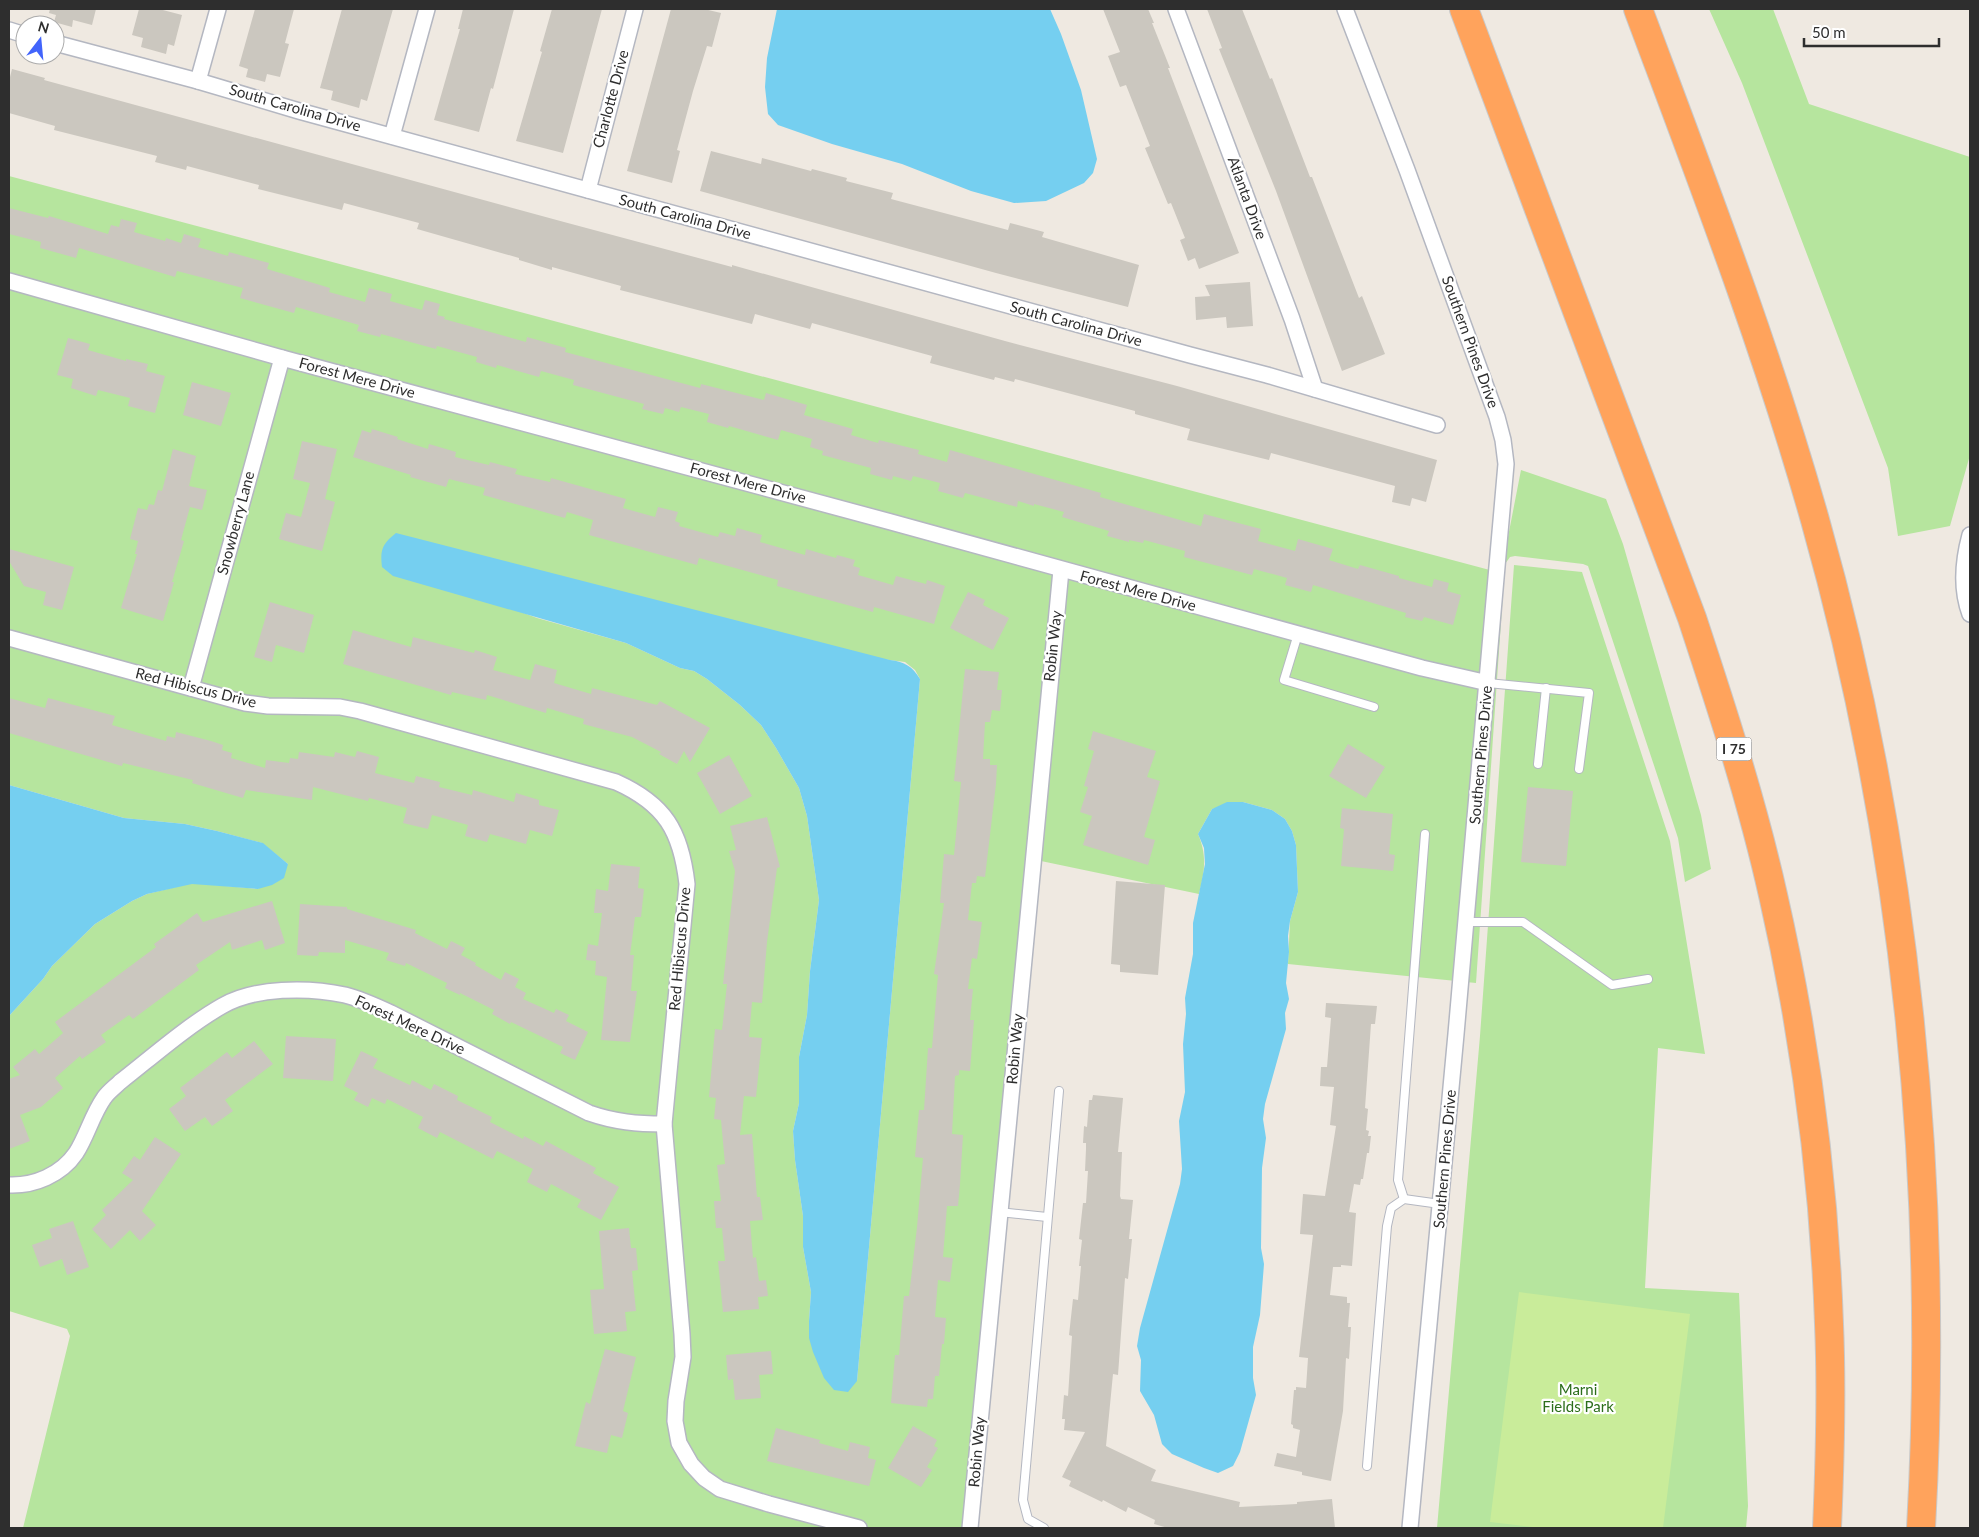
<svg xmlns="http://www.w3.org/2000/svg" width="1979" height="1537" font-family="Lato,sans-serif">
<style>
.green{fill:#b6e59e;fill-rule:evenodd}
.pitch{fill:#c9ec9a}
.water{fill:#75cff0}
.building{fill:#cbc7bf}
.lines{fill:none;stroke-linecap:round;stroke-linejoin:round}
.lane-casing{stroke:#b4b7c1;stroke-width:10}
.street-casing{stroke:#b4b7c1;stroke-width:18}
.highway-casing{stroke:#c9c9c9;stroke-width:30}
.lane{stroke:#fff;stroke-width:8}
.street{stroke:#fff;stroke-width:15}
.highway{stroke:#ffa35c;stroke-width:28}
.labels{text-anchor:middle;stroke-width:4.5;stroke-linejoin:round;paint-order:stroke}
.shield{fill:#fff;stroke:#6d6d6d;stroke-width:1}
.shield-label{font-size:14px;font-weight:bold;fill:#2e2e2e}
.street-label{font-size:15px;fill:#2e2e2e;stroke:#fff}
.park-label{font-size:15px;fill:#2c6e1b;stroke:#fff}
</style>
<rect width="100%" height="100%" fill="#efe9e1"/>
<g class="green">
<path d="M1709,9H1773L1809,104L1970,157V455L1950,526L1898,536L1888,468L1742,83Z"/>
<path d="M9,176L1501,573L1521,470L1606,499L1623,544L1701,815L1711,869L1685,882L1678,838L1588,566L1583,564L1515,556L1510,557L1505,564L1476,983L1288,964L1290,921L1298,892L1296,845L1292,831L1285,819L1272,810L1243,802L1212,809L1198,834C1207,855 1205,871 1199,894L1041,861L973,1528H23L70,1336L67,1329L9,1311V1016L43,979L52,966L95,924L132,901L147,894L192,883L258,889L288,864L262,843L217,831L185,824L124,818L9,785ZM521,612L905,662L915,670L920,679L857,1381L809,1321L811,1292L803,1247V1216L795,1160L793,1131L799,1103V1057L807,1015L810,971L819,900L807,816L799,788L776,748L761,725L740,705L707,679L694,671L680,668L626,643L537,618Z"/>
<path d="M1514,565L1582,572L1670,841L1705,1054L1658,1048L1645,1288L1739,1293L1748,1506L1746,1528H1437L1480,1036Z"/>
</g>
<path class="pitch" d="M1519,1292L1690,1314L1663,1528H1542L1490,1522Z"/>
<g class="water">
<path d="M777,9H1050L1061,34L1081,90L1097,159L1093,173L1084,183L1046,201L1014,203L971,191L902,164L832,144L778,125L768,114L765,87L767,58Z"/>
<path d="M396,533L890,660C905,662 912,666 920,679L857,1381L848,1392L834,1390L824,1378L813,1352L809,1338V1321L811,1292L803,1247V1216L795,1160L793,1131L799,1103V1057L807,1015L810,971L819,900L807,816L799,788L776,748L761,725L740,705L707,679L694,671L680,668L626,643L393,576L382,567C380,550 382,544 396,533Z"/>
<path d="M9,785L124,818L185,824L217,831L263,843L288,864L284,878L272,885L258,889L192,884L147,894L132,901L95,924L52,966L43,979L9,1016Z"/>
<path d="M1227,802H1243L1272,810L1285,819L1292,831L1296,845L1298,892L1290,921L1288,936L1289,952L1286,983L1289,999L1285,1013L1286,1029L1265,1104L1263,1119L1266,1138L1262,1168L1261,1248L1264,1264L1260,1315L1253,1347V1378L1256,1395L1240,1452L1233,1466L1218,1473L1204,1468L1172,1454L1162,1444L1154,1415L1140,1391L1141,1360L1137,1346L1140,1328L1180,1184L1182,1169L1179,1121L1185,1092L1183,1044L1186,1014L1185,998L1193,954V923L1205,864L1204,848L1198,834L1212,809Z"/>
</g>
<g class="building">
<path d="M50,9H96L92,25L73,20L72,27L54,22L56,15L49,13Z"/>
<path d="M139,9H159L182,15L174,46L168,44L166,54L141,47L143,38L132,35Z"/>
<path d="M255,9H294L285,43L289,44L280,77L267,74L265,82L246,77L248,69L239,66Z"/>
<path d="M342,9H393L367,101L361,99L359,108L331,100L333,91L320,88Z"/>
<path d="M463,9H514L493,89L491,88L479,132L434,120L460,29H458Z"/>
<path d="M552,9H602L563,153L516,141L542,52L540,51Z"/>
<path d="M671,9H704L721,13L712,47L707,46L693,91L677,150L680,151L672,183L627,171Z"/>
<path d="M1103,9H1148L1154,23H1152L1170,68H1168L1239,253L1199,269L1195,258L1188,261L1180,240L1185,238L1171,203L1168,204L1145,148L1150,146L1126,85L1120,87L1108,56L1120,52Z"/>
<path d="M1207,9H1242L1270,79L1272,78L1310,177H1312L1359,298L1362,296L1385,354L1342,371L1276,191L1219,49L1222,48Z"/>
<path d="M12,69L45,78L44,80L564,222L732,267V265L1005,341L1177,386L1437,460L1426,502L1412,498L1410,506L1392,502L1395,486L1271,453L1269,460L1187,440L1190,429L1135,414V411L1015,379L1014,382L995,377L994,380L930,363L932,356L812,323L810,329L755,314L752,324L620,290L621,286L552,267V270L519,260V258L417,229L419,223L344,203L342,210L258,189L259,185L187,166L186,170L155,162L157,156L54,130L55,126L9,113V81Z"/>
<path d="M711,151L761,164L762,158L811,171L812,169L847,178L846,181L893,193L891,199L1008,230L1010,223L1044,232L1042,237L1139,265L1128,307L996,273L700,191Z"/>
<path d="M9,208L48,218L49,216L108,234L111,225L119,227L121,219L137,223L134,232L165,241L166,238L181,243L184,234L201,239L198,247L228,256L229,252L269,263L267,269L330,288L329,292L365,302L369,288L392,294L390,301L422,310L425,300L440,304L437,315L445,317L444,319L526,342L527,337L566,348L565,352L700,388L701,384L764,400L766,393L807,405L804,415L853,429L851,435L878,443L879,440L919,450L918,454L947,462L950,450L1101,493L1100,497L1201,526L1204,514L1261,529L1258,541L1295,551L1298,539L1333,549L1329,560L1358,569L1360,565L1399,576V578L1432,587L1434,579L1449,583L1447,591L1461,595L1453,625L1424,617L1422,621L1405,617L1406,613L1313,585L1311,592L1285,585L1287,578L1254,569L1252,575L1184,557L1185,551L1144,540L1143,543L1129,540V542L1107,536L1109,531L1062,517L1064,512L1034,504V506L1018,501L1017,507L965,493L963,498L938,491L940,483L913,476L911,481L893,476L892,480L870,474L871,468L822,455L823,451L810,447L812,439L781,430L778,440L729,426L728,428L707,422L709,414L681,407L679,412L665,408L663,414L642,409L644,404L573,385L574,380L541,371L539,377L497,365L496,368L476,362L477,357L437,346L436,349L381,334L380,337L357,331L359,325L296,307L294,313L240,298L243,288L204,278L177,271L175,277L79,248L76,258L40,248L41,242L9,234Z"/>
<path d="M1250,282L1253,326L1227,328L1226,317L1196,320L1195,297L1210,296L1205,285Z"/>
<path d="M68,338L90,344L88,350L126,361V359L148,364L146,371L165,376L155,413L128,406L130,398L98,390L96,396L71,388L73,379L57,375Z"/>
<path d="M192,382L231,393L221,426L183,415Z"/>
<path d="M372,429L398,437L397,439L428,449L429,444L456,452L455,457L489,465L490,462L517,469L515,474L550,482L551,478L626,499L623,508L655,517L658,507L678,512L675,521L680,523L679,526L718,537L720,532L735,536L737,528L762,535L760,542L805,555L806,549L836,558L837,555L855,560L853,566L860,568L858,575L893,585L896,576L926,584L927,580L945,586L934,624L874,607L873,612L777,586L778,580L699,558L697,565L589,535L593,520L567,512L565,518L530,508L483,495L485,488L449,479L446,487L410,477L411,475L353,457L362,430L371,433Z"/>
<path d="M302,441L337,449L325,499L335,502L322,551L279,539L286,513L301,517L310,483L293,479Z"/>
<path d="M173,449L196,456L189,486L207,490L202,510L190,507L181,540L184,541L172,582H174L163,621L121,608L137,554H135L138,541L130,539L138,508L147,510L149,504L154,505L158,490L162,491Z"/>
<path d="M9,549L74,567L62,610L43,605L46,592L24,586L9,561Z"/>
<path d="M968,592L985,600L983,605L1009,618L993,650L950,628Z"/>
<path d="M270,602L314,615L304,653L276,645L272,662L254,657Z"/>
<path d="M353,630L411,647L413,637L474,653L475,650L497,657L493,670L530,680L535,664L557,670L554,683L591,694L592,688L657,705L660,701L710,728L690,762L684,751L677,764L659,754L661,752L632,737L583,724L584,719L547,708L546,713L487,695L486,700L452,692L451,695L343,664Z"/>
<path d="M965,669L999,672L997,690H1002L1000,711L992,710L990,722H985L983,759H990V765H997L996,784L985,877L977,876L976,883H972L968,920L982,922L977,959L972,958L968,989H973L970,1020H974L970,1071L959,1070V1075L955,1076L952,1134L963,1135L960,1184L958,1206H947L943,1257L953,1258L950,1282L938,1280L935,1317L946,1318L944,1344H942L939,1376H935L933,1399H928L927,1407L891,1403L895,1355H899L904,1296H909L917,1227L923,1158L915,1157L919,1110H924L928,1048H932L938,975L934,974L944,903H940L944,854L954,855L961,782L954,781Z"/>
<path d="M9,698L45,708L48,698L115,716L112,725L166,741L167,736L175,738L176,732L211,741L223,745L222,750L232,753L231,758L265,768L266,760L289,763L290,758L298,759L299,752L334,757L335,752L355,757L357,751L379,757L375,773L414,783L416,776L440,782L439,787L472,795L473,790L514,802L516,793L539,800V805L559,810L552,836L530,830L526,844L490,834L487,842L465,836L468,825L432,815L428,829L403,823L407,808L369,798L368,801L313,787L312,800L246,790L243,798L192,783L193,780L123,763L122,766L9,733Z"/>
<path d="M1093,731L1156,751L1147,777L1160,781L1144,837L1155,840L1148,865L1083,845L1092,816L1080,812L1088,787L1084,786L1094,751L1088,749Z"/>
<path d="M1348,744L1385,767L1366,798L1329,776Z"/>
<path d="M729,755L752,796L720,814L697,773Z"/>
<path d="M1528,787L1573,791L1566,866L1521,862Z"/>
<path d="M1342,808L1393,814L1389,854L1395,855L1393,871L1341,866L1344,829L1340,828Z"/>
<path d="M767,817L780,867L777,868L767,942L762,1003L752,1002L749,1037L762,1038L756,1097L744,1096L740,1135L752,1134L757,1197H760L763,1220L750,1221L753,1258L756,1257L759,1281L766,1280L768,1296L758,1297L759,1309L723,1312L718,1261H725L722,1228H716L714,1201H721L717,1165L725,1164L721,1120L714,1119L716,1098L709,1097L715,1029L722,1030L727,984H723L735,871L729,851L736,850L730,826Z"/>
<path d="M611,864L640,867L638,888L644,889L641,917H635L630,955H634L631,991H637L630,1042L601,1040L607,977L595,975L596,961L586,960L588,944L598,946L602,913H594L596,889L608,891Z"/>
<path d="M1116,881L1165,885L1158,975L1120,972V965L1111,964Z"/>
<path d="M272,901L285,943L265,950L262,940L232,950L230,942L196,965L199,970L133,1019L129,1015L101,1035L106,1042L82,1059L80,1056L55,1078L63,1088L41,1107L20,1115L30,1141L9,1149V1079L20,1075L13,1067L35,1049L39,1054L63,1033L55,1022L156,947L154,944L197,913L203,922Z"/>
<path d="M300,904L347,907V909L416,930L415,933L447,949L451,941L465,948L461,955L476,963L475,965L501,980L505,972L519,979L515,987L526,993L523,999L554,1013L556,1009L569,1015L566,1021L588,1032L575,1060L560,1053L563,1047L511,1022L510,1024L492,1014L494,1010L460,993V995L445,988L447,983L406,963L405,966L386,960L389,953L345,940V953L319,952L318,956L297,955Z"/>
<path d="M1326,1003L1377,1006L1375,1024H1371L1365,1108L1368,1109L1366,1130L1369,1131L1368,1136H1371L1369,1153H1367L1363,1179H1361L1360,1185L1354,1184L1349,1212L1356,1213L1352,1266L1341,1265V1267H1333L1330,1295L1347,1297V1303H1350L1348,1327H1351L1349,1359L1346,1358L1343,1411L1331,1481L1302,1475V1472L1274,1466L1277,1453L1296,1457L1300,1430L1293,1428V1425L1291,1424L1294,1390H1296V1387L1306,1388L1308,1358L1299,1357L1313,1235L1300,1234L1303,1194L1325,1196L1336,1126L1330,1125L1334,1087L1320,1086L1321,1067H1327L1331,1018L1325,1017Z"/>
<path d="M286,1036L336,1039L333,1081L283,1078Z"/>
<path d="M254,1041L273,1064L225,1100L233,1111L212,1126L205,1117L185,1131L169,1109L186,1096L180,1088L227,1052L232,1058Z"/>
<path d="M361,1051L378,1059L373,1068L410,1085L412,1080L431,1090L434,1084L458,1096L457,1100L492,1117L490,1122L523,1139L524,1136L543,1146L546,1141L596,1168L593,1173L619,1187L601,1220L577,1207L581,1200L551,1184L547,1192L527,1182L533,1169L497,1151L493,1159L440,1132L437,1138L418,1128L423,1117L387,1099L385,1104L372,1098L368,1107L354,1100L358,1093L344,1086Z"/>
<path d="M1093,1095L1123,1098L1118,1152H1122L1120,1196L1121,1199L1133,1200L1129,1239H1132L1128,1279L1125,1278L1118,1375L1113,1374L1106,1446L1156,1470L1151,1481L1240,1502L1239,1507L1297,1504V1502L1332,1499L1335,1528H1168L1154,1524L1155,1520L1128,1507L1126,1512L1103,1500L1102,1502L1069,1486L1071,1481L1062,1477L1085,1432L1064,1430L1065,1419H1062L1064,1395L1068,1396L1072,1336L1069,1335L1073,1299L1078,1300L1081,1266H1079L1082,1240L1079,1239L1083,1203H1086L1088,1171H1085L1086,1149V1143H1083L1084,1126L1087,1127L1089,1100H1092Z"/>
<path d="M155,1137L181,1154L142,1211L156,1225L140,1241L130,1230L111,1249L92,1229L106,1215L102,1210L133,1180L122,1173L134,1156L140,1160Z"/>
<path d="M73,1221L89,1267L67,1275L62,1259L40,1267L32,1245L52,1238L49,1229Z"/>
<path d="M629,1228L631,1248H636L638,1270L632,1271L636,1311L625,1312L627,1331L594,1334L590,1290L604,1289L599,1231Z"/>
<path d="M605,1349L636,1357L623,1411L628,1413L622,1438L611,1435L607,1453L575,1446L586,1402L590,1404Z"/>
<path d="M771,1351L773,1374L759,1375L761,1398L735,1400L733,1379L728,1380L726,1355Z"/>
<path d="M913,1426L937,1440L934,1446L938,1448L927,1467L932,1470L921,1487L888,1468Z"/>
<path d="M776,1428L820,1440L819,1443L848,1451L850,1442L870,1447L868,1458L876,1460L869,1486L767,1461Z"/>
</g>
<g class="lines">
<defs>
<g id="lane">
<path d="M1298,634L1284,680L1374,707"/>
<path d="M1488,683L1589,693L1579,769"/>
<path d="M1538,764L1546,688"/>
<path d="M1466,922H1523L1612,985L1648,979"/>
<path d="M1404,1199L1398,1180L1425,834"/>
<path d="M999,1212L1047,1217"/>
<path d="M1367,1466L1387,1226L1391,1208L1404,1199L1440,1204"/>
<path d="M1044,1528L1028,1519L1023,1500L1059,1091"/>
</g>
<g id="street">
<path d="M1176,9L1292,319L1315,389"/>
<path d="M1345,9L1407,170L1497,417L1503,440L1506,464L1456,1034L1410,1528"/>
<path d="M9,30L25,35"/>
<path d="M55,43L198,81L299,111L1190,355L1267,375L1437,425"/>
<path d="M198,81L218,9"/>
<path d="M392,136L427,9"/>
<path d="M588,190L635,9"/>
<path d="M9,281L282,358L891,522L1422,668L1488,683"/>
<path d="M1970,535C1963,561 1961,590 1970,614"/>
<path d="M9,638L245,703L268,706L340,707L360,711L616,782C665,804 681,831 687,884L664,1124L682,1334L683,1357L676,1401L675,1421L679,1443L691,1464L704,1478L720,1489L769,1504L859,1528"/>
<path d="M191,688L282,358"/>
<path d="M9,1185C34,1186 61,1175 76,1153C87,1136 92,1115 104,1098C108,1092 115,1087 120,1082C152,1057 187,1026 222,1006C255,987 308,987 345,995C361,999 376,1006 391,1013L589,1113C615,1122 637,1124 664,1124"/>
<path d="M970,1528L1061,570"/>
</g>
<g id="highway">
<path d="M1464,9L1692,618C1722,709 1752,801 1773,895C1805,1035 1824,1180 1829,1324C1832,1392 1830,1460 1827,1528"/>
<path d="M1638,9C1701,178 1766,346 1815,520C1907,846 1940,1190 1921,1528"/>
</g>
</defs>
<use href="#lane" class="lane-casing"/>
<use href="#street" class="street-casing"/>
<use href="#highway" class="highway-casing"/>
<use href="#lane" class="lane"/>
<use href="#street" class="street"/>
<use href="#highway" class="highway"/>
</g>
<g class="labels">
<rect class="shield" x="1716.5" y="737.5" width="35" height="23" rx="4"/>
<g class="shield-label">
<text x="1734" y="754">I 75</text>
</g>
<g class="street-label">
<text transform="translate(611 99) rotate(-75)" y="5">Charlotte Drive</text>
<text transform="translate(295 108) rotate(16)" y="5">South Carolina Drive</text>
<text transform="translate(1247 198) rotate(70)" y="5">Atlanta Drive</text>
<text transform="translate(685 217) rotate(15)" y="5">South Carolina Drive</text>
<text transform="translate(1076 324) rotate(15)" y="5">South Carolina Drive</text>
<text transform="translate(1470 342) rotate(70)" y="5">Southern Pines Drive</text>
<text transform="translate(357 378) rotate(15)" y="5">Forest Mere Drive</text>
<text transform="translate(748 483) rotate(15)" y="5">Forest Mere Drive</text>
<text transform="translate(236 523) rotate(-75)" y="5">Snowberry Lane</text>
<text transform="translate(1138 591) rotate(15)" y="5">Forest Mere Drive</text>
<text transform="translate(1053 646) rotate(-84)" y="5">Robin Way</text>
<text transform="translate(196 688) rotate(14)" y="5">Red Hibiscus Drive</text>
<text transform="translate(1481 755) rotate(-85)" y="5">Southern Pines Drive</text>
<text transform="translate(680 949) rotate(-85)" y="5">Red Hibiscus Drive</text>
<text transform="translate(410 1025) rotate(25)" y="5">Forest Mere Drive</text>
<text transform="translate(1015 1049) rotate(-85)" y="5">Robin Way</text>
<text transform="translate(1445 1159) rotate(-85)" y="5">Southern Pines Drive</text>
<text transform="translate(977 1452) rotate(-85)" y="5">Robin Way</text>
</g>
<g class="park-label">
<text x="1578" y="1395">Marni<tspan x="1578" dy="17">Fields Park</tspan></text>
</g>
</g>
<rect width="1979" height="1537" fill="none" stroke="#2e2e2e" stroke-width="20"/>
<g transform="translate(40 40) rotate(16)"><circle r="24" fill="#ffffff" stroke="#ababab"/>
<path d="M0-4L9 19L0 12L-9 19Z" fill="#4264fb"/>
<text y="-8" font-size="14" font-weight="bold" text-anchor="middle" fill="#2e2e2e">N</text>
</g>
<path d="M1804 38v8h135v-8" fill="none" stroke="#2e2e2e" stroke-width="2.5"/>
<text x="1812" y="38" font-size="15" fill="#2e2e2e" stroke="#ffffff" stroke-width="4" paint-order="stroke">50 m</text>
</svg>
